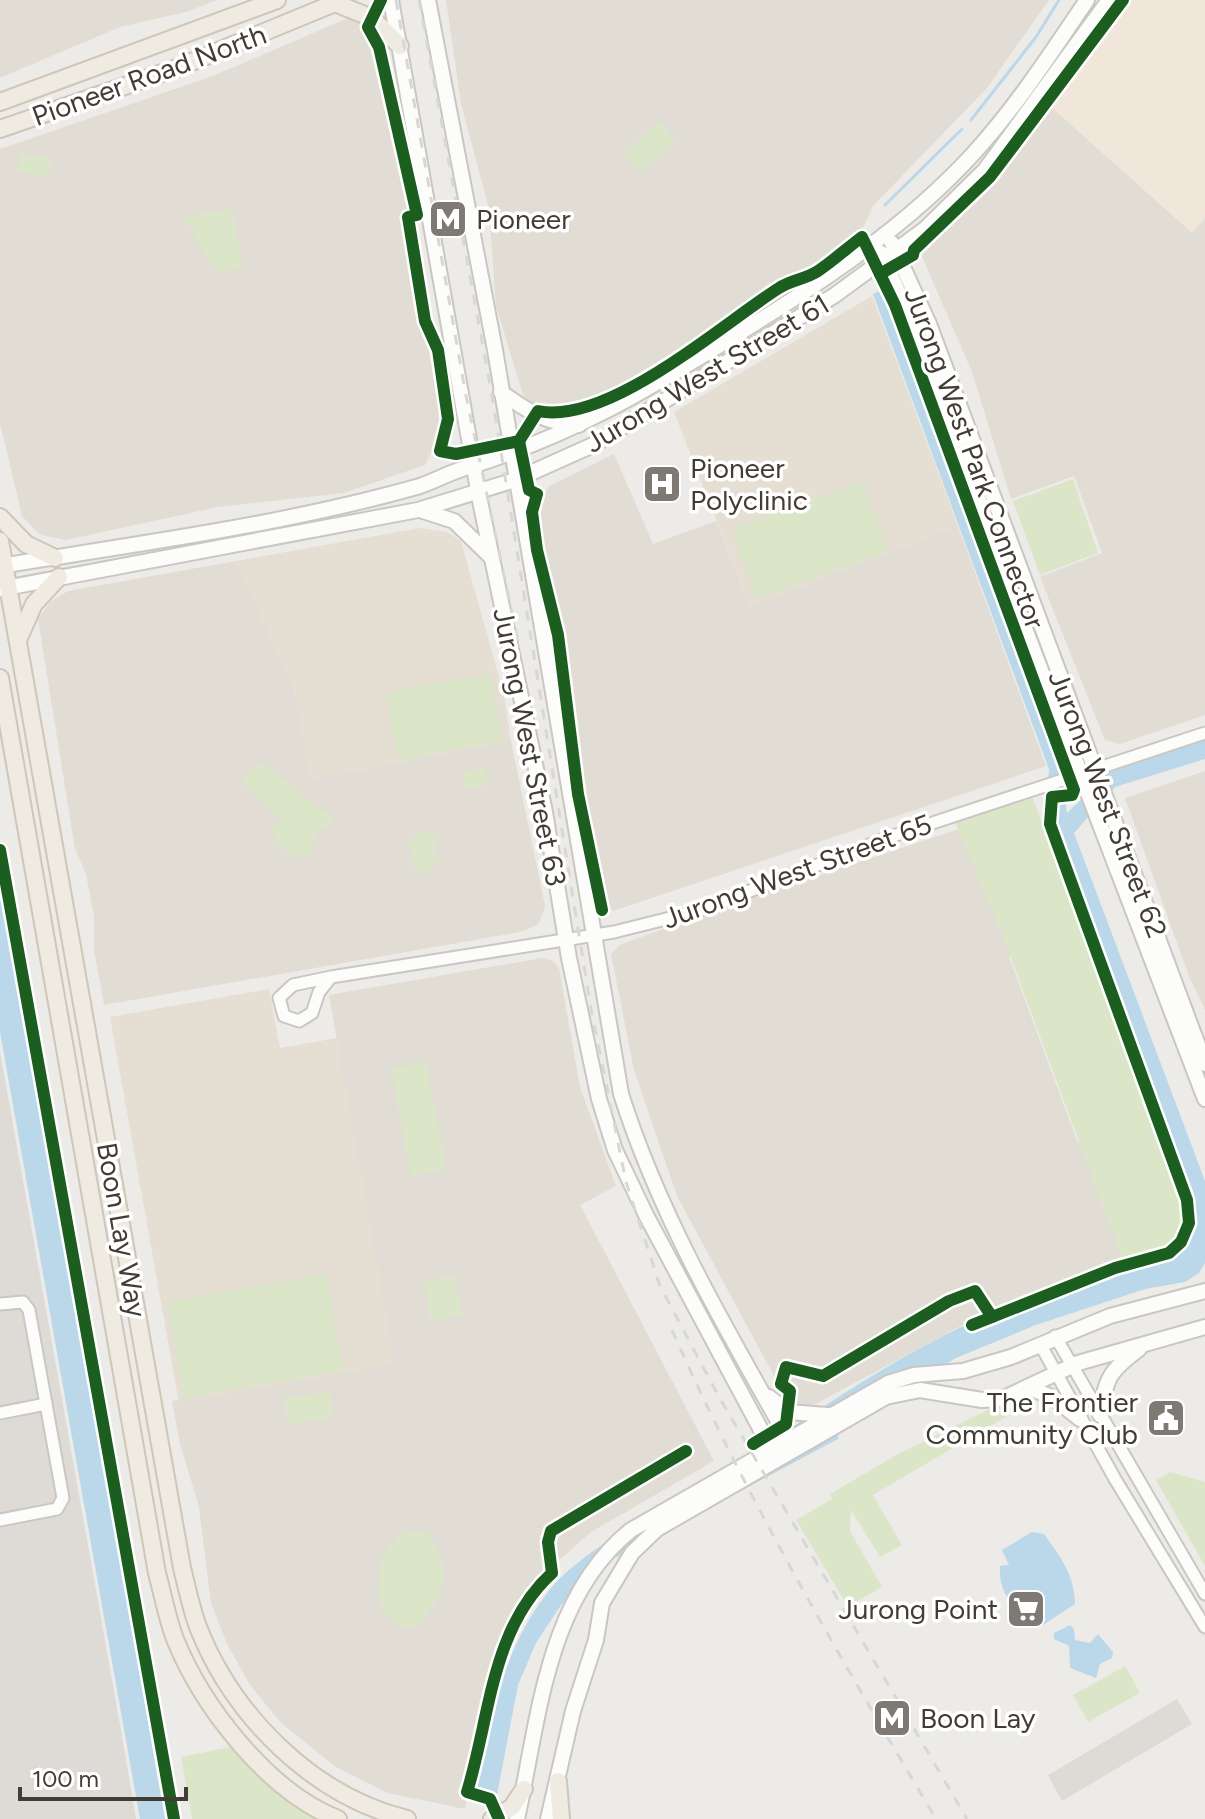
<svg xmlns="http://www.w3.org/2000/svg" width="1205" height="1819" font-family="Figtree,sans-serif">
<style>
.residential{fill:#e1ddd5}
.commercial{fill:#f0e6da}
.industrial{fill:#dedad5}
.education{fill:#e4ded3}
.green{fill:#dbe6c8}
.water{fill:#bad8e9}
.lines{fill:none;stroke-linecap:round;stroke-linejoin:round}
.stream{stroke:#bad8e9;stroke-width:3}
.minor-casing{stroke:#cac7c3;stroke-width:15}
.tertiary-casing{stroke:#cac7c3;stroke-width:18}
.primary-casing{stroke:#cec6b6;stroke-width:20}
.minor{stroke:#fcfcfb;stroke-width:11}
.tertiary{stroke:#fcfcfb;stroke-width:14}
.primary{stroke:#efebe3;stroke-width:16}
.rail{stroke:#d8d7d7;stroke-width:3;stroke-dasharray:10 10;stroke-linecap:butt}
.cycleway-casing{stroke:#fff;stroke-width:17}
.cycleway{stroke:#1b5e20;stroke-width:12}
.labels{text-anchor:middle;stroke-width:7;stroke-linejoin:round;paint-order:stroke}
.street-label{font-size:28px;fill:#423c34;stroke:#fff}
.poi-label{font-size:28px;fill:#423c34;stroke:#fff;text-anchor:start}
</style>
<rect width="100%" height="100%" fill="#edebe7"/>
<g class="residential">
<path d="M0,0H217L186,12L120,27L0,78Z"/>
<path d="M446,0H1049L987,88L873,206L858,238L756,297L644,379L557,419L537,412L523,395L496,306L489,209L461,104Z"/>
<path d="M348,18L366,26L375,40L405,163L420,246L419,285L442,431L425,465L344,493L218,507L66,540L40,535L22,516L0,423V149L213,76Z"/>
<path d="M1050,106L1192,232L1205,218V715L1120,744L1105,740L1040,577L1102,553L1074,476L1011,499L972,372L920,252Z"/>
<path d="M614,454L653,544L716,521L750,606L958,526L1046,766L613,911L601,901L574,750L570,683L534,516L549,486Z"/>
<path d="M236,561L295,690L310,779L511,741L545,906L539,924L520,932L104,1005L94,949V917L86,874L75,849L38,619L50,602L68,591Z"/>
<path d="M1205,771V1010L1189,976L1125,798Z"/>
<path d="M971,825L1019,953L1009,957L1078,1143L1089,1140L1134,1262L1000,1305L795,1415L677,1196L634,1070L611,954L620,945L705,913Z"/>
<path d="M542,958L553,961L559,968L580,1087L616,1186L580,1205L714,1461L591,1532L549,1569L532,1592L516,1615L494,1666L465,1809L388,1793L336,1767L281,1723L250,1685L227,1644L211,1603L199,1507L180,1444L172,1401L393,1362L329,995Z"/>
</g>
<path class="commercial" d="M1123,0H1205V218L1192,233L1050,106Z"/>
<g class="industrial">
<path d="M0,1052L120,1725L136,1819H0Z"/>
<path d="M1177,1699L1192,1724L1062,1801L1048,1775Z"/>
</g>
<g class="education">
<path d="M872,296L958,526L750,606L674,412Z"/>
<path d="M420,528L447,532L461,541L504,695L511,741L310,779L295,690L236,561Z"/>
<path d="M269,989L280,1048L337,1038L395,1364L179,1403L110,1017Z"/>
</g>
<g class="green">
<path d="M658,121L676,140L640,173L623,154Z"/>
<path d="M21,153L51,159L48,178L17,171Z"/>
<path d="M232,208L243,268L217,273L184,218Z"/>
<path d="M1073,479L1098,553L1040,575L1013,501Z"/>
<path d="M863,482L888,551L757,599L732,529Z"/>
<path d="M490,674L502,740L398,760L386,692Z"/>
<path d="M260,762L335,820L330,821L331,826L316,829L310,854C290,860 274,848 273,827L282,819C265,810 259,793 243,786L247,771L256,769Z"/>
<path d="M485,768L489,785L465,789L462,772Z"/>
<path d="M1032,796L1188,1209V1221L1179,1243L1146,1258L1124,1263L1002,934L955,822Z"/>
<path d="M420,832L431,833L439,840L433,844L435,855L443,857L429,871H418L407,863L414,858L412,849L406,843Z"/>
<path d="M426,1062L446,1169L411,1176L391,1069Z"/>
<path d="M326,1274L343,1370L184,1398L167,1302Z"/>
<path d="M454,1276L462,1315L431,1321L424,1281Z"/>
<path d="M329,1392L333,1417L288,1424L284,1399Z"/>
<path d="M1022,1393L1033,1401L873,1495L902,1545L880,1557L851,1510L850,1531L882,1587L848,1607L796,1520L832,1499L830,1494L898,1454Z"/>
<path d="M1170,1472L1205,1482V1566L1156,1480Z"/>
<path d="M412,1531L426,1533C454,1568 446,1596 417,1626H400C364,1608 374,1541 412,1531Z"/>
<path d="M1125,1666L1140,1693L1088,1722L1073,1695Z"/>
<path d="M235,1746L322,1819H192L181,1757Z"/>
</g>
<g class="water">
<path d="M883,289L1060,762L1067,813L1110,772L1205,741V759L1115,787L1074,833L1205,1181V1263L1199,1273L1185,1282L1145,1289L1036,1325L956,1358L838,1427V1439L607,1562L582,1583L561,1605L536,1643L518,1685L495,1805L475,1800C490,1724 499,1655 548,1592C581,1549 659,1512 706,1483C800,1425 889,1356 991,1314C1015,1304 1040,1293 1065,1286C1089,1278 1158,1266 1174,1252C1190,1237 1194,1218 1188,1198L1045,824L1049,769L873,294Z"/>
<path d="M0,870L165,1819H140L0,1032Z"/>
<path d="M1032,1532L1044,1534C1060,1556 1075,1576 1075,1604L1043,1625L1037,1611L1028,1618C1010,1607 998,1588 1000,1566L1009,1565L1002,1550Z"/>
<path d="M1070,1625L1074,1629L1075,1640L1090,1643L1098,1634L1113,1652L1112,1658L1100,1664L1096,1678L1070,1668L1069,1646L1054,1639V1633Z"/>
</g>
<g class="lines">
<g class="stream">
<path d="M971,120L1036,37L1059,0"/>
<path d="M885,205L962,129"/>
</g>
<defs>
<g id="minor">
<path d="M331,977L319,992L312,1013L299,1021L284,1016L279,998L293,985L331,977L614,932L698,911L887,838L1205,733"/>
<path d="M0,1304L23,1302L29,1310L63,1498L57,1509L0,1520"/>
<path d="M1055,1336L1205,1594"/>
<path d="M1040,1344L1115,1479L1205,1627"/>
<path d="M0,1413L46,1404"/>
</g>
<g id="tertiary">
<path d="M391,0L480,501L545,812L569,958L599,1099L615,1150L646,1215L776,1458"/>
<path d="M428,0L495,350L621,1094C661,1220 729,1334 794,1449"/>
<path d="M892,243L929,324L1205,1064"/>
<path d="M881,253L940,387L1011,592L1205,1099"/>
<path d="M501,392C527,411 547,424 579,425"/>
<path d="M420,510L454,521L491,557"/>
<path d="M0,566C137,544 287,524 420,486C434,481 447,474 462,469C572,436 644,392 741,332C824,281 907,226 973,154C1016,107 1051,53 1087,0"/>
<path d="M0,589L418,510L515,480L593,445L835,295L925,229L985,170L1109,0"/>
<path d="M1027,1387L1052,1397L1080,1419"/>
<path d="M769,1397L788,1412L827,1415"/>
<path d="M1100,1415C1106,1378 1109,1371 1139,1349"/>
<path d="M517,1819C539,1720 546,1598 631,1530L888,1383L914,1375L963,1371L1011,1357L1110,1316L1205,1291"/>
<path d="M548,1819L573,1711L596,1640L602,1603L632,1553L657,1529L886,1397L920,1390L982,1400L1002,1399L1078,1363L1205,1327"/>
</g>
<g id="primary">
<path d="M335,3L372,18L400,46"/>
<path d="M0,102L277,0"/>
<path d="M0,129L177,68L342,0"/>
<path d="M0,517L26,544L55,558"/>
<path d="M0,541L182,1568C187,1588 191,1608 198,1627C233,1716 313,1796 407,1819"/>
<path d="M18,640L34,604L59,577"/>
<path d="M0,678L157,1573C163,1595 167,1618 175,1639C202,1706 268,1792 338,1819"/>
<path d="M558,1781L561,1819"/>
<path d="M492,1819L512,1807L524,1789"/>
</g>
</defs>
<use href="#minor" class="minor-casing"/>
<use href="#tertiary" class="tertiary-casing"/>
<use href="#primary" class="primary-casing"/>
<use href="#minor" class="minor"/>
<use href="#tertiary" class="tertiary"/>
<use href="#primary" class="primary"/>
<g class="rail">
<path d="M396,0L466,396L518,641"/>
<path d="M419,0L491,390L591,1009L626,1182L660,1286L719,1397L967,1819"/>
<path d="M672,1330C747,1500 841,1659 936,1819"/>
</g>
<defs>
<g id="cycleway">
<path d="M381,0L368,27L379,47L417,215L408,217L425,321L438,350L448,419L440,451L456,454L519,441L538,411C608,426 722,324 779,288C791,280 806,279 818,271C833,261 847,248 862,237L895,305L1074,790L1072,795L1052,797L1050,824L1187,1200L1189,1223L1181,1242L1169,1253L1115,1268L972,1325"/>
<path d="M880,274L913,255L914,250L990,177L1123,0"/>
<path d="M519,441L529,490L537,494L532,512L537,550L558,635L578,794L602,910"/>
<path d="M0,850L174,1819"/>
<path d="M753,1444L786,1424L790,1391L781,1384L786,1367L823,1376L949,1301L975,1291L992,1317"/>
<path d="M499,1819L490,1799L467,1792C490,1718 491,1628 552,1573L548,1542L551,1531L686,1451"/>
</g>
</defs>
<use href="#cycleway" class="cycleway-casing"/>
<use href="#cycleway" class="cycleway"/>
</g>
<defs>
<symbol id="metro-square" viewBox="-11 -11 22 22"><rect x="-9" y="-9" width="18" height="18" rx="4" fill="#7e7973" stroke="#fff"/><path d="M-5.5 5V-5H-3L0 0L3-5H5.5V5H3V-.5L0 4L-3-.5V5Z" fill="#fff"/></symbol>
<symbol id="hospital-square" viewBox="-11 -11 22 22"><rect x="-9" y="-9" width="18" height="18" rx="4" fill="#7e7973" stroke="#fff"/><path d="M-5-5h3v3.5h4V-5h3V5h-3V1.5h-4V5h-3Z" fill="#fff"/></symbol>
<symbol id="civic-square" viewBox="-11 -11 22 22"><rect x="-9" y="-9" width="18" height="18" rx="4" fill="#7e7973" stroke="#fff"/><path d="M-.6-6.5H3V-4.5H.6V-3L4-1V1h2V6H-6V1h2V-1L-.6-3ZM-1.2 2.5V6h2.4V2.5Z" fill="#fff"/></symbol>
<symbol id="supermarket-square" viewBox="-11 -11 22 22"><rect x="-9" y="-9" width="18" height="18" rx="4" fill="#7e7973" stroke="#fff"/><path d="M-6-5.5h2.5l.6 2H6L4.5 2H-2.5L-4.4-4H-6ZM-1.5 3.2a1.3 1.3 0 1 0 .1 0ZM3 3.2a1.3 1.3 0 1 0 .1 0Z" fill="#fff"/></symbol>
</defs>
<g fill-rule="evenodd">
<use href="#metro-square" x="426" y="197" width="44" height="44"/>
<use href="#hospital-square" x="640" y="462" width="44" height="44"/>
<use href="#civic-square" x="1144" y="1396" width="44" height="44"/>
<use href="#supermarket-square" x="1004" y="1587" width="44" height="44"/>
<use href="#metro-square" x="870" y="1696" width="44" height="44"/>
</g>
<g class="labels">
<g class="street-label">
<text transform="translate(149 75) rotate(-20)" y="10">Pioneer Road North</text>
<text transform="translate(707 373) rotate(-31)" y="10">Jurong West Street 61</text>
<text transform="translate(975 458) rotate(70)" y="10">Jurong West Park Connector</text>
<text transform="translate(530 747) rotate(79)" y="10">Jurong West Street 63</text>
<text transform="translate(1108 804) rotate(69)" y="10">Jurong West Street 62</text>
<text transform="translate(797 871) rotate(-20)" y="10">Jurong West Street 65</text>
<text transform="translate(122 1230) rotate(80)" y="10">Boon Lay Way</text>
</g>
<g class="poi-label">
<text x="476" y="229">Pioneer</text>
<text x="690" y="478">Pioneer<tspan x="690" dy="32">Polyclinic</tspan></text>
<text x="1138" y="1412" text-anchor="end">The Frontier<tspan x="1138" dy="32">Community Club</tspan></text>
<text x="998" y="1619" text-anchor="end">Jurong Point</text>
<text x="920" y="1728">Boon Lay</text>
</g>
</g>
<path d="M20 1787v12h166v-12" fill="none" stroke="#423c34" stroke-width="4"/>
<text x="32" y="1787" font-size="24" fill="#423c34" stroke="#ffffff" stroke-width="6" paint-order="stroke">100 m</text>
</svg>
